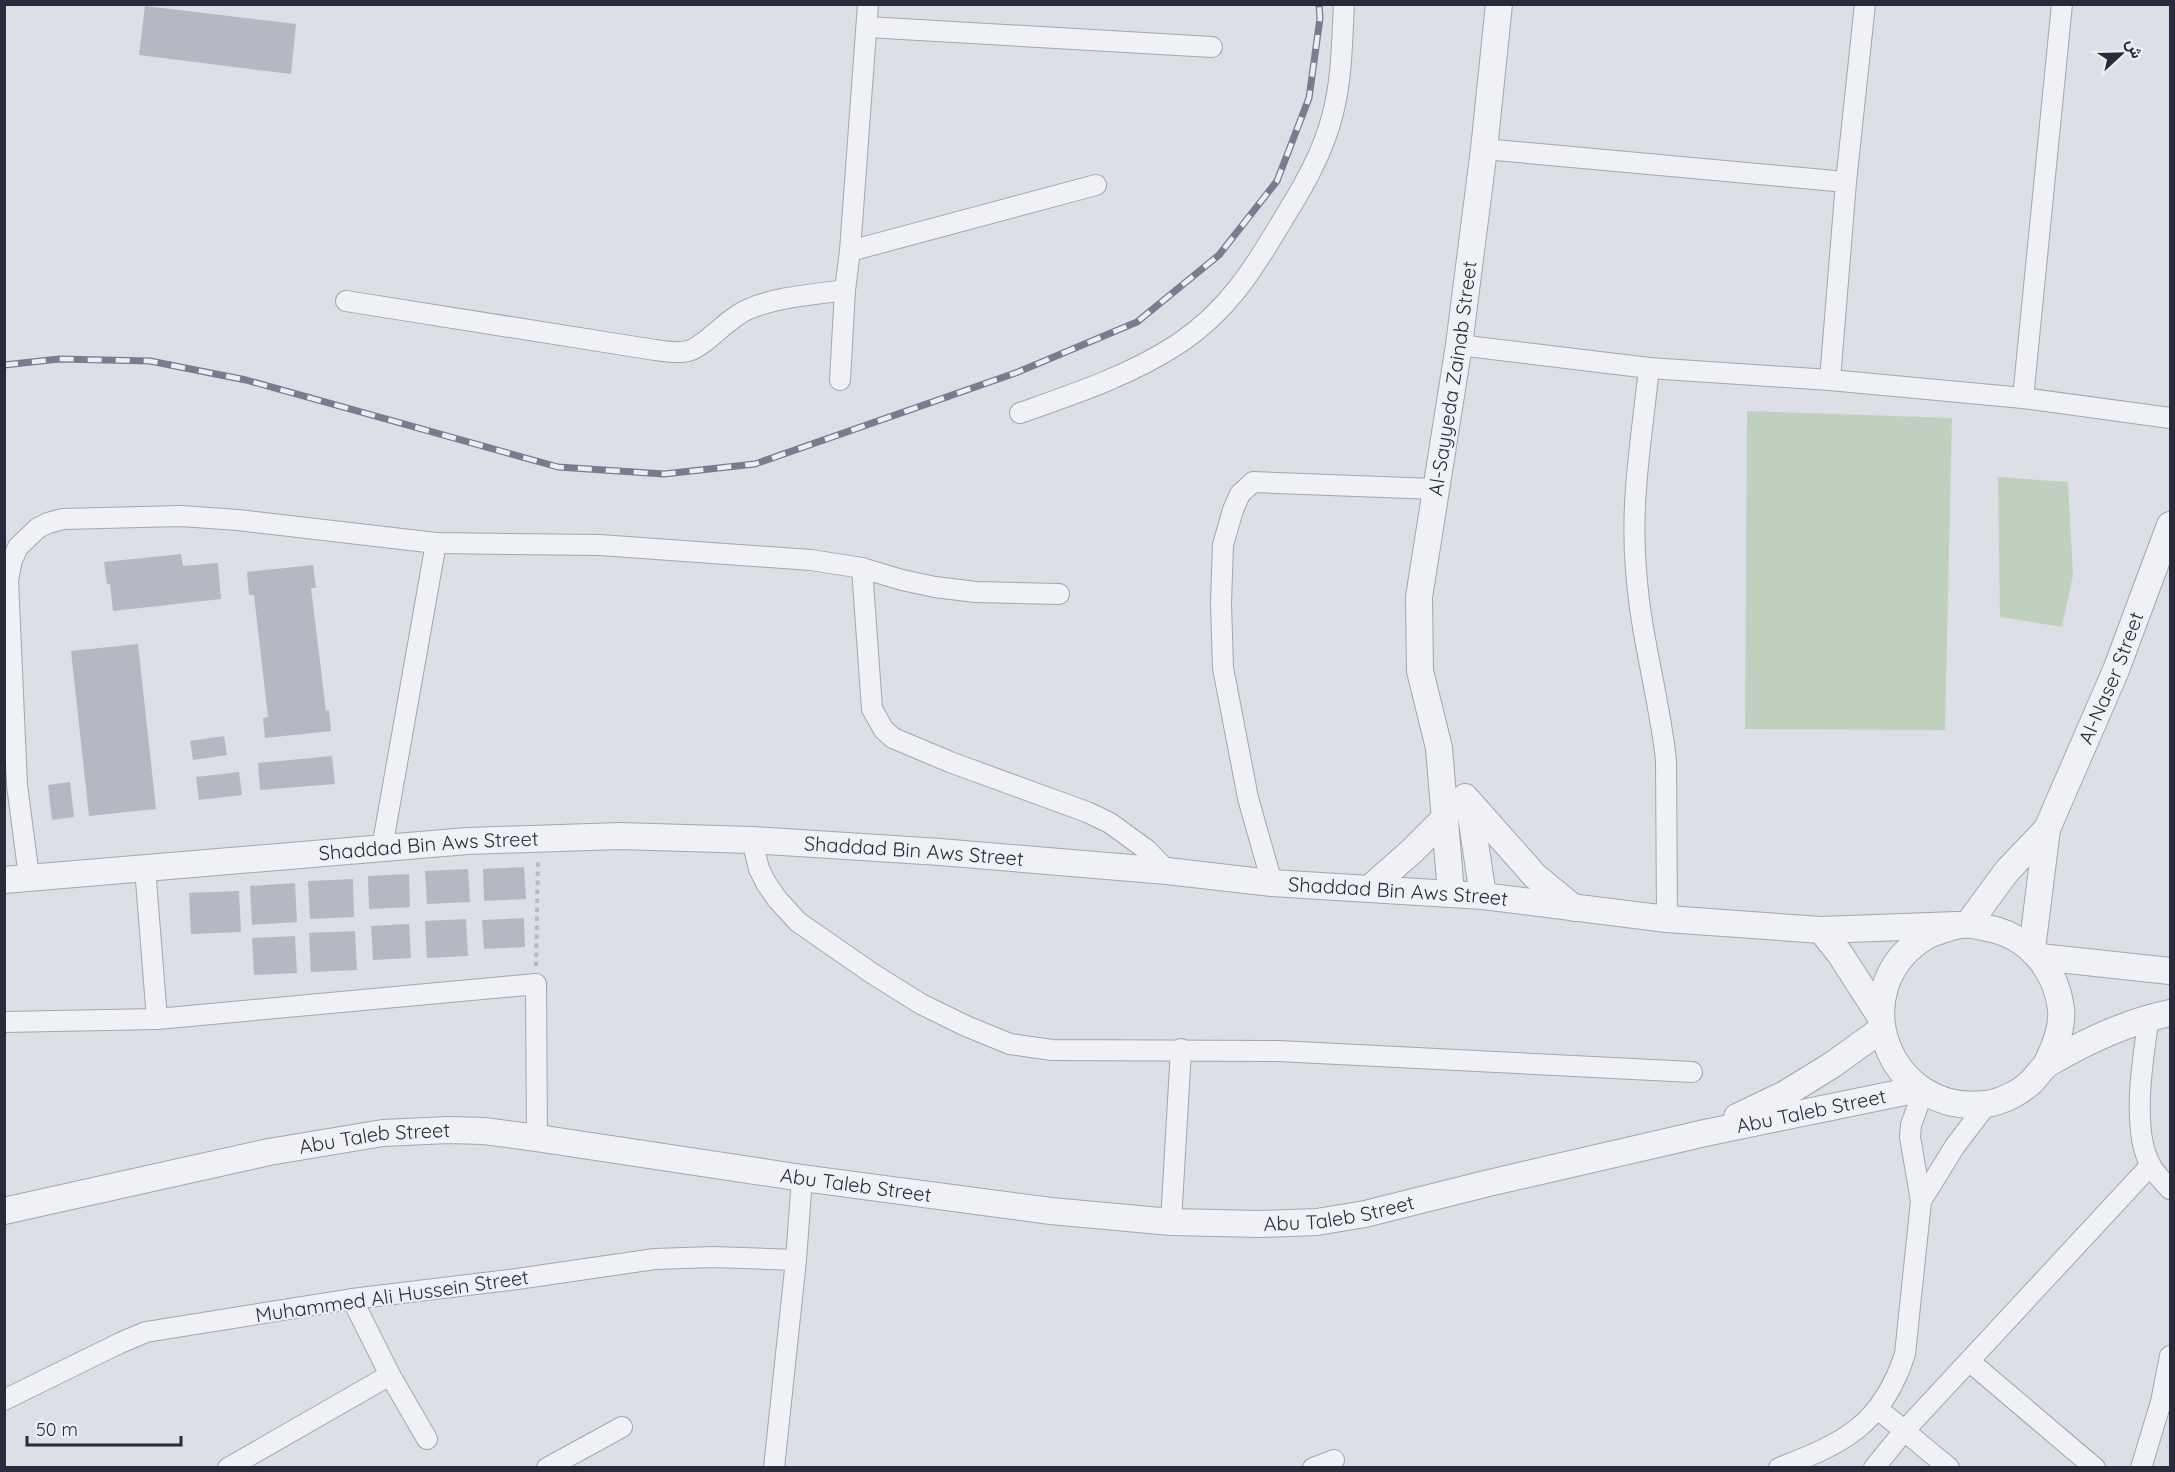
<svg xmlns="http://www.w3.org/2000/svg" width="2175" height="1472" font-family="Quicksand,Vazirmatn,sans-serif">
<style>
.green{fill:#c0d0bf}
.building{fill:#b5b8c3}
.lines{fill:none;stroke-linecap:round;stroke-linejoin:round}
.minor-casing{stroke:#a3a5b0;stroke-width:22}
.tertiary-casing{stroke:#a3a5b0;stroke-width:28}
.path{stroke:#b8bac1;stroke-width:4;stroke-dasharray:4.5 4.5;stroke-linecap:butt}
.minor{stroke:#f0f1f5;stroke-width:20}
.tertiary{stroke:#f0f1f5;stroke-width:26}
.rail-casing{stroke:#777c8f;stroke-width:7}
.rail{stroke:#eceef4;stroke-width:4.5;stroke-dasharray:14;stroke-linecap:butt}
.labels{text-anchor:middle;stroke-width:4.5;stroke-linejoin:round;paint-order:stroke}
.street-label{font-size:20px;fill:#272b3c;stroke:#eceef4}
</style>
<rect width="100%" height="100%" fill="#dddfe6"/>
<g class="green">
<path d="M1747,411L1952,418L1945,730L1745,729Z"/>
<path d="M1998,477L2068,482L2073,575L2062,627L2000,617Z"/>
</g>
<g class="building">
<path d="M145,6L296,24L291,74L139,55Z"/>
<path d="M181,554L183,566L218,563L221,599L113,611L110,584H107L104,562Z"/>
<path d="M313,565L316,588H311L326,711L329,710L331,731L265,738L263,718L268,717L254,595H249L247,572Z"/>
<path d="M138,644L156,809L89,816L71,651Z"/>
<path d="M224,736L227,755L193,760L190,741Z"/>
<path d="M332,756L335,784L260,790L258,763Z"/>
<path d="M239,772L242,795L199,800L196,777Z"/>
<path d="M70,782L74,817L52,820L48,785Z"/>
<path d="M524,867L526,899L484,901L483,869Z"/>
<path d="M468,869L470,902L427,904L425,871Z"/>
<path d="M409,874L410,907L369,909L368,876Z"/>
<path d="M353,879L354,917L310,919L308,881Z"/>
<path d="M295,883L297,922L252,925L250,886Z"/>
<path d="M239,891L241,932L191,934L189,893Z"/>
<path d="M524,918L525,947L484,949L482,920Z"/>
<path d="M466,919L468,956L427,958L425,921Z"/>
<path d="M409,924L411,958L373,960L371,926Z"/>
<path d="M355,931L357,970L311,972L309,933Z"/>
<path d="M295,936L297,973L254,975L252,938Z"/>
</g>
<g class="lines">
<defs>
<g id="minor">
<path d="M867,27L1212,47"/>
<path d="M1484,149L1846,182"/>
<path d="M850,251L1096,185"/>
<path d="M346,301L655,350C665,351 677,354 688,351C705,347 728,317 749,309C779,296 813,295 845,290"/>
<path d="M1459,345L1649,368L1830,380L2023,398L2170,418"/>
<path d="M1649,368C1642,435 1630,502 1636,569C1640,634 1659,696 1666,760L1667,919"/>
<path d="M840,380L845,290L850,251L868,4"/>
<path d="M1830,380L1846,182L1865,4"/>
<path d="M2023,398L2062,4"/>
<path d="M1020,413C1074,394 1129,376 1178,344C1229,310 1255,267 1285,216C1305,184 1324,150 1333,113C1342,78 1342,41 1344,4"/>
<path d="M862,568L872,709L884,730L893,738L950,762L1087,812L1110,823L1147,850L1167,871"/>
<path d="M752,840L759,869L766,883L777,899L798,922L873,974L921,1004L966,1026L1010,1044L1052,1050L1278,1051L1692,1072"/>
<path d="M382,848L436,543"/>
<path d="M145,868L157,1019"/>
<path d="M29,877L17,785L8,580L12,560L18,547L38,528L48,523L63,519L181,516L238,520L436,543L600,545L811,560L862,568L902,580L935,587L976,592L1059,594"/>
<path d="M1272,883L1248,798L1223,668L1221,603L1223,545L1233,510L1240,494L1253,482L1435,489"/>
<path d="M2149,1017C2143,1056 2131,1129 2150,1164C2154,1173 2164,1182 2170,1189"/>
<path d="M4,1022L157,1019L536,984L537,1138"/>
<path d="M1921,1201L1955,1146L1987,1104"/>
<path d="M1171,1222L1181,1049"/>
<path d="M1969,1361L2095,1468"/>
<path d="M390,1375L427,1439"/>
<path d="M4,1400L120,1343L146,1332L352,1299L517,1279L655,1259L713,1257L796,1260"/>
<path d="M1878,1409L1949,1468"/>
<path d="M228,1468L390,1375L352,1299"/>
<path d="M547,1468L622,1427"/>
<path d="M774,1468L796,1260L802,1178"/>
<path d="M1313,1468L1334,1460"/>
<path d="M1779,1468C1844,1443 1882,1425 1905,1354L1921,1201L1910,1137L1911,1125L1923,1092"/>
<path d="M1874,1468L1904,1431L2150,1166"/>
<path d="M2141,1468L2161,1402L2170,1356"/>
</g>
<g id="tertiary">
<path d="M1465,797L1535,876L1574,908"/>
<path d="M1467,801L1472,822L1483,896"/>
<path id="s1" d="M4,880L467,841L620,836L752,840L940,852L1167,871L1272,883L1483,896L1667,919L1821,930L1957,925"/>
<path d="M1370,888L1412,851L1445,818"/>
<path id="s2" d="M1451,893L1439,748L1420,671L1419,597L1459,345L1484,149L1499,4"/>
<path d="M1968,924L2007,871L2047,829"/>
<path d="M1821,930L1840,954L1880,1016"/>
<path id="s3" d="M2032,949L2047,829L2116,670L2170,525"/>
<path d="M2040,957L2170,971"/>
<path d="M2046,1065C2054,1048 2063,1029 2061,1009C2056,968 2027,935 1987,928C1974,925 1964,923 1951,927C1943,930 1933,932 1925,937C1841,989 1887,1116 1986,1104C2001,1102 2019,1093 2030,1083C2037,1077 2041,1068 2049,1063C2088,1040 2127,1022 2170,1013"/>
<path d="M1737,1117L1785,1094L1832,1065L1882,1029"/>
<path id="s4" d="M4,1211L269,1152L383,1133L449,1130L484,1131L537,1138L802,1178L1051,1211L1171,1222L1261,1224L1317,1222L1365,1214L1489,1183L1705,1133L1919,1089"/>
</g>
</defs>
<use href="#minor" class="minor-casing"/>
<use href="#tertiary" class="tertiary-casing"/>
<path class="path" d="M536,966L538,859"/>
<use href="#minor" class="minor"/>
<use href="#tertiary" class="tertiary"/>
<defs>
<path id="rail" d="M4,365L59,359L150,361L246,380L558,467L664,474L755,464L1018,372L1137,322L1219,255L1277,181L1309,98L1320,18L1319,4"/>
</defs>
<use href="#rail" class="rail-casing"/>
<use href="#rail" class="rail"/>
</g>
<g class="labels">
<g class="street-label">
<text dy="7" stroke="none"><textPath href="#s2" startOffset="520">Al-Sayyeda Zainab Street</textPath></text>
<text dy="7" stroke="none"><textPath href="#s3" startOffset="285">Al-Naser Street</textPath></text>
<text dy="7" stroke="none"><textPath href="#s1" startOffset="426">Shaddad Bin Aws Street</textPath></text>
<text dy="7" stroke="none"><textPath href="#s1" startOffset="912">Shaddad Bin Aws Street</textPath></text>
<text dy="7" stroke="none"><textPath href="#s1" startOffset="1398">Shaddad Bin Aws Street</textPath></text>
<text dy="7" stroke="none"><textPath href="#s4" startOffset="1834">Abu Taleb Street</textPath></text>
<text dy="7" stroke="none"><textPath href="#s4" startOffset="378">Abu Taleb Street</textPath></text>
<text dy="7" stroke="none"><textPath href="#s4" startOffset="864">Abu Taleb Street</textPath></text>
<text dy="7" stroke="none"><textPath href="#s4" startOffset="1350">Abu Taleb Street</textPath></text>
<text transform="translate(392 1296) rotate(-8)" y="7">Muhammed Ali Hussein Street</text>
</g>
</g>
<rect width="2175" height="1472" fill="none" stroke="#272b3c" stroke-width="12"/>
<g transform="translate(2121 54) rotate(68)" stroke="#eceef4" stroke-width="4.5" paint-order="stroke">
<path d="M0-4.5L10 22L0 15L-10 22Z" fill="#272b3c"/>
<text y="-9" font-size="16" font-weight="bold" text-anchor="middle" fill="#272b3c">ش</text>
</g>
<path d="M27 1436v9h154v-9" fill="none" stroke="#272b3c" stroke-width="3"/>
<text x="36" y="1436" font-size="18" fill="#272b3c" stroke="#eceef4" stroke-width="4.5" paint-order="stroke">50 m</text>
</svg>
